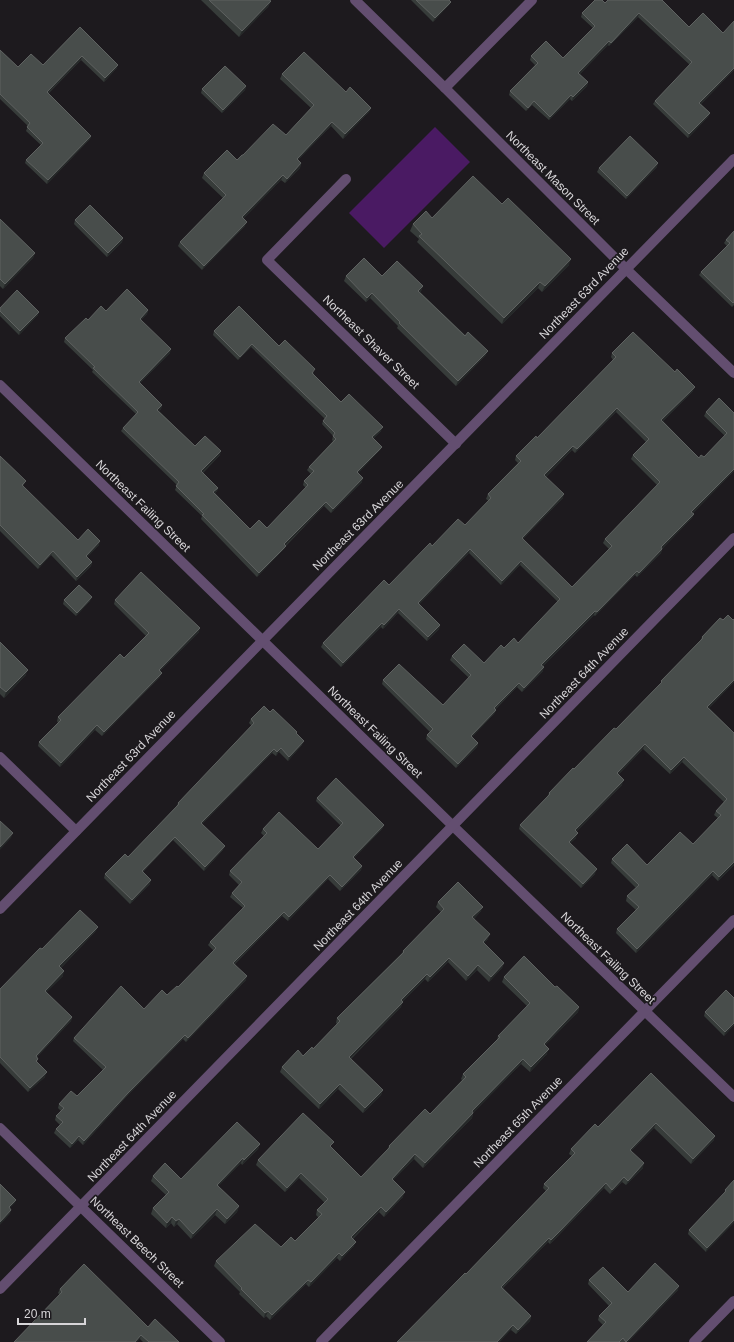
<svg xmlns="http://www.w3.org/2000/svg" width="734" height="1342" font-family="Helvetica,sans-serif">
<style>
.green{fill:#4a1a63}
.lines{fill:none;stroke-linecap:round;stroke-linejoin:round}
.minor{stroke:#634e70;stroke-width:10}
.wall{fill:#373c3a;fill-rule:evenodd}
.shaded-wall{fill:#252828}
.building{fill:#484d4b;stroke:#5f6261;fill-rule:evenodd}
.labels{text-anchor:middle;stroke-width:3.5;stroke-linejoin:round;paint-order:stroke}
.street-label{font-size:12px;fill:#d7d5d8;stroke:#1d1a1e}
</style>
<rect width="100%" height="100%" fill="#1d1a1e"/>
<path class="green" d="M435,127L470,162L384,248L349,213Z"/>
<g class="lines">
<g class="minor">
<path d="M355,0L445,88L626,269L734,373"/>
<path d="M445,88L532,0"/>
<path d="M346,179L267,260L456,444"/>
<path d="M0,385L453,826L734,1097"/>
<path d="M0,757L76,831"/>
<path d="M0,909L734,159"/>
<path d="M0,1128L220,1342"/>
<path d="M0,1289L734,538"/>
<path d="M321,1342L734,920"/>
<path d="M694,1342L734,1301"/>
</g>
</g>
<g class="wall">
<path d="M201,0H269L271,1L268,7L239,37Z"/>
<path d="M411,0H449L451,2L449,5L433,22Z"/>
<path d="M605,3L689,27L734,70L701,104L710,113L708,117L688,138L653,104L655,101L690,65L638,17L609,46L608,45L580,74L588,82L587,86L572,101L570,99L549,120L532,105L526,111L509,95L510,91L535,65L530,60L531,56L563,58L593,28L581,17L582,13Z"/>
<path d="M80,27L117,68L104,82L81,60L48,94L91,136L90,139L47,184L25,163L26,160L41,145L26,131L28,126L0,99V50L18,67L43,65Z"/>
<path d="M282,74L346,92L371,108L369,112L343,139L331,126L298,160L301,163L300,168L285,183L281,180L243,219L245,226L202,270L178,246L180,242L223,198L202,178L204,173L237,160L243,155L286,135L311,108L280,79Z"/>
<path d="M246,86L245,90L222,113L201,93L202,89Z"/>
<path d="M657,167L626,199L597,172L599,168Z"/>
<path d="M502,204L569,265L542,292L538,288L502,324L417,242L419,239L410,231L413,224L432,218Z"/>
<path d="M0,219L35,253L33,258L3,289L0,286Z"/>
<path d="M75,220L123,238L122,242L107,257L74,224Z"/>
<path d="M734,231V305L732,307L699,275L701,272L727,246L724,243L726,240Z"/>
<path d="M346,276H382L423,286L421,291L420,292L486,355L456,386L397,328L398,326L370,298L366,302L344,281Z"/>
<path d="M0,308L38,315L19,335L0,316Z"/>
<path d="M148,310L147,314L141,320L170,353L140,383L162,405L161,409L159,411L195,446L220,455L203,473L218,488L217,491L215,493L250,529L267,528L306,488L303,485L304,481L311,474L307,470L309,467L333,441L332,440L333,436L322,424L323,421L325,419L251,347L238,360L213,335L214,331L279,346L314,373L313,374L341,402L381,431L373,439L382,447L380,450L358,473L362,482L331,513L324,506L286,546L284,549L257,577L201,519L202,516L175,490L177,485L121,431L123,428L136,414L92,372L93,370L64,342L65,338L88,320L106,311Z"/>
<path d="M612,353L693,391L663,421L699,458L704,457L725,436L704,416L706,412L734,413V471L693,513L694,514L692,518L662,549L661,553L637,577L635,575L595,616L594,615L543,666V671L522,692L517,687L495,710H496L494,714L472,737L478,743L477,747L456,768L426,739L427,735L430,732L382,684L383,680L443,705L469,678L450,660L452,656L484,663L504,648L518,643L558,602L520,565L501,585L469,553L419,604L440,625L439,629L427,641L398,613L383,629L381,627L341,667L321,647L323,643L389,585L432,546L465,525L489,501L486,499L488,494L518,463L515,460L516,456L537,438L613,360L611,357ZM616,412L646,442L633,455L631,459L657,485L605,539L603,543L609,549L572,587L523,539L563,498L546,477L572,450L575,453Z"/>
<path d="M0,456L26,481L23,486L78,540L99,545L87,557L92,562L91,566L76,581L51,555L38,569L0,531Z"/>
<path d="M64,600L90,601L76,616L63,604Z"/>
<path d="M115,600L199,632L160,671V677L102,736L95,730L60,767L38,746L39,742L58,723L57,721L58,717L124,658L146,636L114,604Z"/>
<path d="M720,618L734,682L709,708L734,733V865L718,881L712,875L636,953L616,933L617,929L636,910L626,901L627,896L636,888L611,863L612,859L647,865L693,844L718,818L714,815L716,811L724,802L682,762L670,774L643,749L618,775L622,785L576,832V838L570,843L595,874L581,888L519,829L520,825L547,797L549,793L616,729L661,683V681L700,641L702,637Z"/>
<path d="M0,642L26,675L4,698L0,694Z"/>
<path d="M270,712L297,732L296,734L302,745L288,761L279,752L276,756L272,753L202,824L223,850L204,871L173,840L143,872L150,884L130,904L104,878L105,874L128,857L176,807L178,803L252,726L249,723L251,719Z"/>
<path d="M317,798L384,825L382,829L354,858L362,866L361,870L340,891L328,879L288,921L282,916L235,964L246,980L186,1042L183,1039L127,1096L83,1145L78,1140L70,1148L54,1133L56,1129L60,1125L55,1120L56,1116L61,1111L58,1108L59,1104L77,1096L103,1070L73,1041L74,1038L144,1009L167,995L178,987L214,951L208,945L210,942L243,908L230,897L232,893L239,885L229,875L230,871L264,836L261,833L263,829L318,849L341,826L316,801Z"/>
<path d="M438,902L481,911L474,919L488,939L484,943L504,963L502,968L489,982L477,970L466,981L448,962L428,982L425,979L402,1002L401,1007L351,1059L383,1090L381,1095L363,1113L338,1089L319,1109L280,1072L282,1067L303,1056L313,1049L337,1024L336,1023L337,1018L402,953L403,951L441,912L436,907Z"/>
<path d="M96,931L61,968L63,976L46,992L72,1017L71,1021L37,1057L38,1059L37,1062L45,1077L28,1092L0,1063V989L42,949Z"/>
<path d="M504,977L555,987L579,1007L578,1012L545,1045L547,1054L530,1072L521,1064L473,1113L472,1118L423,1168L414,1159L393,1180L403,1197L384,1217L379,1212L353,1239L354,1246L340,1261L337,1258L309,1287L306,1284L270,1320L266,1316L264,1318L239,1294L240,1292L214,1266L216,1261L281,1247L295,1241L319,1218L316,1215L317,1210L325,1203L299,1178L285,1192L256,1165L258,1160L332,1147L331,1148L361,1177L387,1150L389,1146L430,1114L462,1080L461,1079L463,1074L497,1040L498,1036L527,1006L502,982Z"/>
<path d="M705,1012L734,1025L724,1036L704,1016Z"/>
<path d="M651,1073L714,1140L691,1164L654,1128L631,1151L643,1168L626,1185L622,1182L610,1194L604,1188L557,1237L550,1244L548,1242L503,1288L531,1316L530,1321L516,1334L511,1330L466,1274L546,1191L543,1188L544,1184L572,1156L569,1154L571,1149L598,1127Z"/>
<path d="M260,1144L258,1149L242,1165L241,1163L218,1186L239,1206L237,1212L225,1224L215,1215L191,1239L177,1224L174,1227L171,1223L166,1228L151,1214L153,1208L166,1195L151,1181L153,1176L181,1179Z"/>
<path d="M734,1180L706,1252L688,1234L689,1230L724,1194L725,1190Z"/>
<path d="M589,1280L628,1292L678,1290L628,1342H587L603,1325L598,1320L599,1316L609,1306L588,1284Z"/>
<path d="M60,1289L148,1327L179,1342H143L140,1339L59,1294L58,1293Z"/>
</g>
<g class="shaded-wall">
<path d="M271,1L268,7L239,37L242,31Z"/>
<path d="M451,2L449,5L433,22L435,18Z"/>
<path d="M639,13L638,17L609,46L611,43Z"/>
<path d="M609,41L608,45L577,77L578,73Z"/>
<path d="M82,56L81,60L45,96L47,92Z"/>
<path d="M118,65L117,68L104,82L105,78Z"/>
<path d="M734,68V70L698,107L699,103Z"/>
<path d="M588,82L587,86L572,101L573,97Z"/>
<path d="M246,86L245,90L222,113L223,110Z"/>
<path d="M571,95L570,99L549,120L550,117Z"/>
<path d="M534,101L532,105L526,111L528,108Z"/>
<path d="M371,108L369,112L343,139L345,134Z"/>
<path d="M710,113L708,117L688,138L689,134Z"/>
<path d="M332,122L331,126L295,163L297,159Z"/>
<path d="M91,136L90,139L47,184L48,180Z"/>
<path d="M301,163L300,168L285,183L287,179Z"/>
<path d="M658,163L657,167L626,199L627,196Z"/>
<path d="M283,175L281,180L240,222L242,217Z"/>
<path d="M247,222L245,226L202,270L204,266Z"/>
<path d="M123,238L122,242L107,257L108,253Z"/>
<path d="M35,253L33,258L3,289L5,284Z"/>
<path d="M571,259L569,265L542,292L545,286Z"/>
<path d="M540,282L538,288L502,324L504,318Z"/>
<path d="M423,286L421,291L417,295L418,291Z"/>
<path d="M372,293L370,298L366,302L367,298Z"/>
<path d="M148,310L147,314L138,323L140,319Z"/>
<path d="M39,312L38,315L19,335L20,331Z"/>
<path d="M252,344L251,347L238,360L240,357Z"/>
<path d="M171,349L170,353L137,386L139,382Z"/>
<path d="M488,351L486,355L456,386L458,381Z"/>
<path d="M695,387L693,391L660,424L661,420Z"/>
<path d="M162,405L161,409L156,414L157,410Z"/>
<path d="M617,408L616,412L575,453L577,449Z"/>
<path d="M383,427L381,431L371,441L372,437Z"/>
<path d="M573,446L572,450L543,480L544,475Z"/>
<path d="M382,447L380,450L356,476L357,472Z"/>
<path d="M221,451L220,455L200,475L201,471Z"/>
<path d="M734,469V471L690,516L691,512Z"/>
<path d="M363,478L362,482L331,513L333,509Z"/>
<path d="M218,488L217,491L212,496L213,492Z"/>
<path d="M564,494L563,498L520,542L522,538Z"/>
<path d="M326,502L324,506L283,548L284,544Z"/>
<path d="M694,514L692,518L662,549L661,553L637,577L639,573L661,547Z"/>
<path d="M100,541L99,545L85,560L86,556Z"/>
<path d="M286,546L284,549L257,577L259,573Z"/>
<path d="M470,549L469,553L417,607L418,603Z"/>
<path d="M53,551L51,555L38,569L40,565Z"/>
<path d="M521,561L520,565L501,585L502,581Z"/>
<path d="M92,562L91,566L76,581L77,577Z"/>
<path d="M637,571L635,575L595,616L597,612Z"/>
<path d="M92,597L90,601L76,616L77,613Z"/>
<path d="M399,609L398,613L383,629L384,625Z"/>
<path d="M595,611L594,615L540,669L541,665Z"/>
<path d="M382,623L381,627L341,667L343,663Z"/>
<path d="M440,625L439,629L427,641L428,637Z"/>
<path d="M200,628L199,632L157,674L159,670Z"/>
<path d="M544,667L543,671L522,692L524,688Z"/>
<path d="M28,670L26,675L4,698L6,692Z"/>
<path d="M162,673L160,677L102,736L104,732Z"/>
<path d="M734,680V682L706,711L707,707Z"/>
<path d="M519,683L517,687L492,712L494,708Z"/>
<path d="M496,710L494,714L469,740L471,736Z"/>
<path d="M97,725L95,730L60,767L61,763Z"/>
<path d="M304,741L302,745L288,761L289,757Z"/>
<path d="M478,743L477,747L456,768L458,764Z"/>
<path d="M645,744L643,749L615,778L617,773Z"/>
<path d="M281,748L279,752L276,756L277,752Z"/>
<path d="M274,749L272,753L199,827L201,823Z"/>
<path d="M684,757L682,762L670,774L671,770Z"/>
<path d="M624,780L622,785L573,835L575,830Z"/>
<path d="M384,825L382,829L351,861L353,857Z"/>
<path d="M13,833L11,838L0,850V847Z"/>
<path d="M578,833L576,838L567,847L569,842Z"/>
<path d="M175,837L173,840L140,874L142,871Z"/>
<path d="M225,846L223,850L204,871L205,867Z"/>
<path d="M734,862V865L718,881L719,877Z"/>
<path d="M362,866L361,870L340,891L342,887Z"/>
<path d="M597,869L595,874L581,888L583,884Z"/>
<path d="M713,871L712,875L636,953L637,949Z"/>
<path d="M330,875L328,879L288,921L289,917Z"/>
<path d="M151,880L150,884L130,904L132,900Z"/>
<path d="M483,907L481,911L471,922L472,917Z"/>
<path d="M284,912L282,916L232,966L233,963Z"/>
<path d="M98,927L96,931L58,971L59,966Z"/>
<path d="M490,934L488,939L481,947L483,942Z"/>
<path d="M449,958L448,962L428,982L430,977Z"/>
<path d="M504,963L502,968L489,982L491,977Z"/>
<path d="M478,965L477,970L466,981L468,976Z"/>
<path d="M64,971L63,976L43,996L45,991Z"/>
<path d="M427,974L425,979L399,1005L401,1000Z"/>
<path d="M247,976L246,980L186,1042L188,1038Z"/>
<path d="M403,1002L401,1007L347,1062L349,1057Z"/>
<path d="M579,1007L578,1012L542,1049L544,1044Z"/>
<path d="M72,1017L71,1021L34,1060L36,1056Z"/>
<path d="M734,1023V1025L724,1036L725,1032Z"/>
<path d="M185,1035L183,1039L127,1096L83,1145L84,1141L128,1093Z"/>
<path d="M549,1049L547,1054L530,1072L531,1067Z"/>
<path d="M523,1059L521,1064L470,1116L472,1111Z"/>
<path d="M47,1072L45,1077L28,1092L30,1088Z"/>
<path d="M340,1084L338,1089L319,1109L320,1104Z"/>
<path d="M383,1090L381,1095L363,1113L365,1108Z"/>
<path d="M473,1113L472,1118L423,1168L425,1163Z"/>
<path d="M656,1123L654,1128L628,1154L630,1150Z"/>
<path d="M79,1136L78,1140L70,1148L72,1144Z"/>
<path d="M715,1136L714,1140L691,1164L693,1159Z"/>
<path d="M260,1144L258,1149L242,1165L244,1160Z"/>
<path d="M415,1154L414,1159L390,1184L392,1179Z"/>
<path d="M243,1158L241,1163L215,1190L217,1185Z"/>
<path d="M644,1163L643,1168L626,1185L628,1181Z"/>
<path d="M301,1173L299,1178L285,1192L287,1188Z"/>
<path d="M624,1177L622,1182L610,1194L612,1190Z"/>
<path d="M606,1183L604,1188L550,1244L551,1240Z"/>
<path d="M405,1192L403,1197L384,1217L386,1212Z"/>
<path d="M16,1200L15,1203L7,1211L9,1207Z"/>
<path d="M239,1206L237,1212L225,1224L227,1219Z"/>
<path d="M381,1207L379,1212L349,1242L351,1237Z"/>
<path d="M217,1209L215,1215L191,1239L193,1234Z"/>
<path d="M11,1210L10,1214L0,1225V1222Z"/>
<path d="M172,1217L171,1223L166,1228L167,1223Z"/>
<path d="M179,1219L177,1224L174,1227L176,1221Z"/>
<path d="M734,1220V1223L706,1252L707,1248Z"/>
<path d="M549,1238L548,1242L499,1291L501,1287Z"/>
<path d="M356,1242L354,1246L340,1261L342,1256Z"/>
<path d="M339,1253L337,1258L309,1287L311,1282Z"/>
<path d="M308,1280L306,1284L270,1320L272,1315Z"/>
<path d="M679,1286L678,1290L628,1342H626Z"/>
<path d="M268,1311L266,1316L264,1318L265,1313Z"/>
<path d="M531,1316L530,1321L516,1334L518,1330Z"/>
<path d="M513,1325L511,1330L500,1342H497Z"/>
<path d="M141,1335L140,1339L137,1342H135Z"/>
</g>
<g class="building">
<path d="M209,0H269L271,1L242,31Z"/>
<path d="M416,0H449L451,2L435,18Z"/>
<path d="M595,0H602L605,3L608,0H662L689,27L703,13L723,33L734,21V68L699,103L710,113L689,134L655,101L692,62L639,13L611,43L609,41L578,73L588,82L573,97L571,95L550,117L534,101L528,108L510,91L538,63L531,56L546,41L563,58L595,26L582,13Z"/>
<path d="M80,27L118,65L105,78L82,56L47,92L91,136L48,180L26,160L43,143L27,127L30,123L0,94V50L18,67L31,54L43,65Z"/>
<path d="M304,52L346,92L350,87L371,108L345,134L332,122L297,159L301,163L287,179L283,175L242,217L247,222L204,266L180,242L226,195L204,173L227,150L237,160L242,155H243L273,124L286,135L314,105L282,74Z"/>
<path d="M225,66L246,86L223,110L202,89Z"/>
<path d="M630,136L658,163L627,196L599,168Z"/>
<path d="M473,176L502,204L508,198L571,259L545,286L540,282L504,318L419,236L422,234L413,224L426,211L432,218Z"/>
<path d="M90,205L123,238L108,253L75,220Z"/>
<path d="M0,219L35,253L5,284L0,279Z"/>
<path d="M734,231V302L733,303L701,272L730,243L726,240Z"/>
<path d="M364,258L382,276L397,261L423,286L418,291L465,336L468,332L488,351L458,381L399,323L400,322L372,293L367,298L346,276Z"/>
<path d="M127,289L148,310L140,319L171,349L139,382L162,405L157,410L195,446L205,436L221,451L201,471L218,488L213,492L250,529L259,520L267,528L308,485L304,481L314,471L309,467L336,439L333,436L335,433L323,421L327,416L252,344L240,357L214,331L239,306L279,346L285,340L315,369L312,373L341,402L349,394L383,427L372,437L382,447L357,472L363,478L333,509L326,502L284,544L286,546L259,573L202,515L204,514L176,486L179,482L123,428L138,412L93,368L95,367L65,338L86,318L88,320L101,306L106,311Z"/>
<path d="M17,290L39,312L20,331L0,311V308Z"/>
<path d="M633,332L675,372L677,369L695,387L661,420L699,458L701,455L704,457L727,433L706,412L719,398L734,413V469L691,512L694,514L661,547L662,549L639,573L637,571L597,612L595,611L541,665L544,667L524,688L519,683L494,708L496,710L471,736L478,743L458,764L427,735L433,729L383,680L399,664L443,705L471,675L452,656L464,644L484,663L501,645L504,648L514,638L518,643L560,599L521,561L502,581L470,549L418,603L440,625L428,637L399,609L384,625L382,623L343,663L323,643L384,580L389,585L430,543L432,546L458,519L465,525L491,498L488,494L521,461L516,456L536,436L537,438L616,357L612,353ZM617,408L649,439L633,455L660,482L605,539L612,546L572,587L522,538L564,494L544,475L573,446L577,449Z"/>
<path d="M0,456L26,481L22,485L78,540L88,529L100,541L86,556L92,562L77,577L53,551L40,565L0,525Z"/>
<path d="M141,572L200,628L159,670L162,673L104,732L97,725L61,763L39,742L61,720L58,717L120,654L124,658L149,633L115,600Z"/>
<path d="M79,585L92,597L77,613L64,600Z"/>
<path d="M728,615L733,620L734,619V680L707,707L734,733V862L719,877L713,871L637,949L617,929L639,907L627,896L639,885L612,859L627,844L647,865L680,832L693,844L721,815L716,811L727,799L684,757L671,770L645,744L617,773L624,780L575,830L578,833L569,842L597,869L583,884L520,825L550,794L549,793L573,768L574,769L614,728L616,729L662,682L661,681L703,638L702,637L720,618L723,620Z"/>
<path d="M0,642L28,670L6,692L0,687Z"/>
<path d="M264,706L270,712L273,709L297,732L296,733L304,741L289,757L281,748L277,752L274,749L201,823L225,846L205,867L175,837L142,871L151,880L132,900L105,874L125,854L128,857L179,804L178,803L254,723L251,719Z"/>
<path d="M336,778L384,825L353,857L362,866L342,887L330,875L289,917L284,912L233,963L247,976L188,1038L185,1035L128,1093L84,1141L79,1136L72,1144L56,1129L63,1122L56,1116L64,1108L59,1104L71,1091L77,1096L106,1067L74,1038L121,986L144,1009L162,990L167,995L177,986L178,987L216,948L210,942L245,906L232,893L242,882L230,871L267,833L263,829L279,812L318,849L343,823L317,798Z"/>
<path d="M0,821L13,833L0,847Z"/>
<path d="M458,882L483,907L472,917L490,934L483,942L504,963L491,977L478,965L468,976L449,958L430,977L427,974L401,1000L403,1002L349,1057L383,1090L365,1108L340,1084L320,1104L282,1067L298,1050L303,1056L312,1047L313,1049L340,1021L337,1018L404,952L403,951L444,909L438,902Z"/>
<path d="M80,910L98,927L59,966L64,971L45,991L72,1017L36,1056L38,1059L36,1061L47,1072L30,1088L0,1057V989L40,948L42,949Z"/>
<path d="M524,956L555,987L557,986L579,1007L544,1044L549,1049L531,1067L523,1059L472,1111L473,1113L425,1163L415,1154L392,1179L405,1192L386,1212L381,1207L351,1237L356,1242L342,1256L339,1253L311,1282L308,1280L272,1315L268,1311L265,1313L241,1289L242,1288L216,1261L255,1224L281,1247L291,1237L295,1241L322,1214L317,1210L328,1199L301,1173L287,1188L258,1160L303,1113L334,1142L330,1146L361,1177L390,1147L389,1146L425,1109L430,1114L466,1077L463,1074L500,1037L498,1036L530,1003L504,977Z"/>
<path d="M726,990L734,998V1023L725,1032L705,1012Z"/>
<path d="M651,1073L715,1136L693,1159L656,1123L630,1150L644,1163L628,1181L624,1177L612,1190L606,1183L559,1232L551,1240L549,1238L501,1287L531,1316L518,1330L513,1325L497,1342H397L465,1273L466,1274L549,1188L544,1184L575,1153L571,1149L595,1124L598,1127Z"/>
<path d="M237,1122L260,1144L244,1160L243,1158L217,1185L239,1206L227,1219L217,1209L193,1234L179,1219L176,1221L172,1217L167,1223L153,1208L169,1192L153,1176L165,1163L181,1179Z"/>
<path d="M734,1180V1220L707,1248L689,1230L726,1191L725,1190Z"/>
<path d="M0,1184L16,1200L9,1207L11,1210L0,1222Z"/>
<path d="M655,1263L679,1286L626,1342L623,1338L619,1342H587L606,1322L599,1316L612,1303L589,1280L603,1267L628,1292Z"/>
<path d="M84,1264L148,1327L155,1319L179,1342H149L141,1335L135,1342H14L62,1292L60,1289Z"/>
</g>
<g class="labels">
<g class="street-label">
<text transform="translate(553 178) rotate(45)" y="4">Northeast Mason Street</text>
<text transform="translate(584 293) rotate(-46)" y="4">Northeast 63rd Avenue</text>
<text transform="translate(371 342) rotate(44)" y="4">Northeast Shaver Street</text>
<text transform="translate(143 506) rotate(44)" y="4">Northeast Failing Street</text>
<text transform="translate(358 525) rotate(-45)" y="4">Northeast 63rd Avenue</text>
<text transform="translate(584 673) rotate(-46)" y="4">Northeast 64th Avenue</text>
<text transform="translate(375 732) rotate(44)" y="4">Northeast Failing Street</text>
<text transform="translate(131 756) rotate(-46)" y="4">Northeast 63rd Avenue</text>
<text transform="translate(358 905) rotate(-46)" y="4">Northeast 64th Avenue</text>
<text transform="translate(608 958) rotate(44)" y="4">Northeast Failing Street</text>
<text transform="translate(518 1122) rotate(-46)" y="4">Northeast 65th Avenue</text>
<text transform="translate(132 1136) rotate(-46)" y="4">Northeast 64th Avenue</text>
<text transform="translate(137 1242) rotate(44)" y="4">Northeast Beech Street</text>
</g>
</g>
<path d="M18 1318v6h67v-6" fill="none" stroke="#d7d5d8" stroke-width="2"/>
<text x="24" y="1318" font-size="12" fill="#d7d5d8" stroke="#1d1a1e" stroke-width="3" paint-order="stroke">20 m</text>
</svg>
